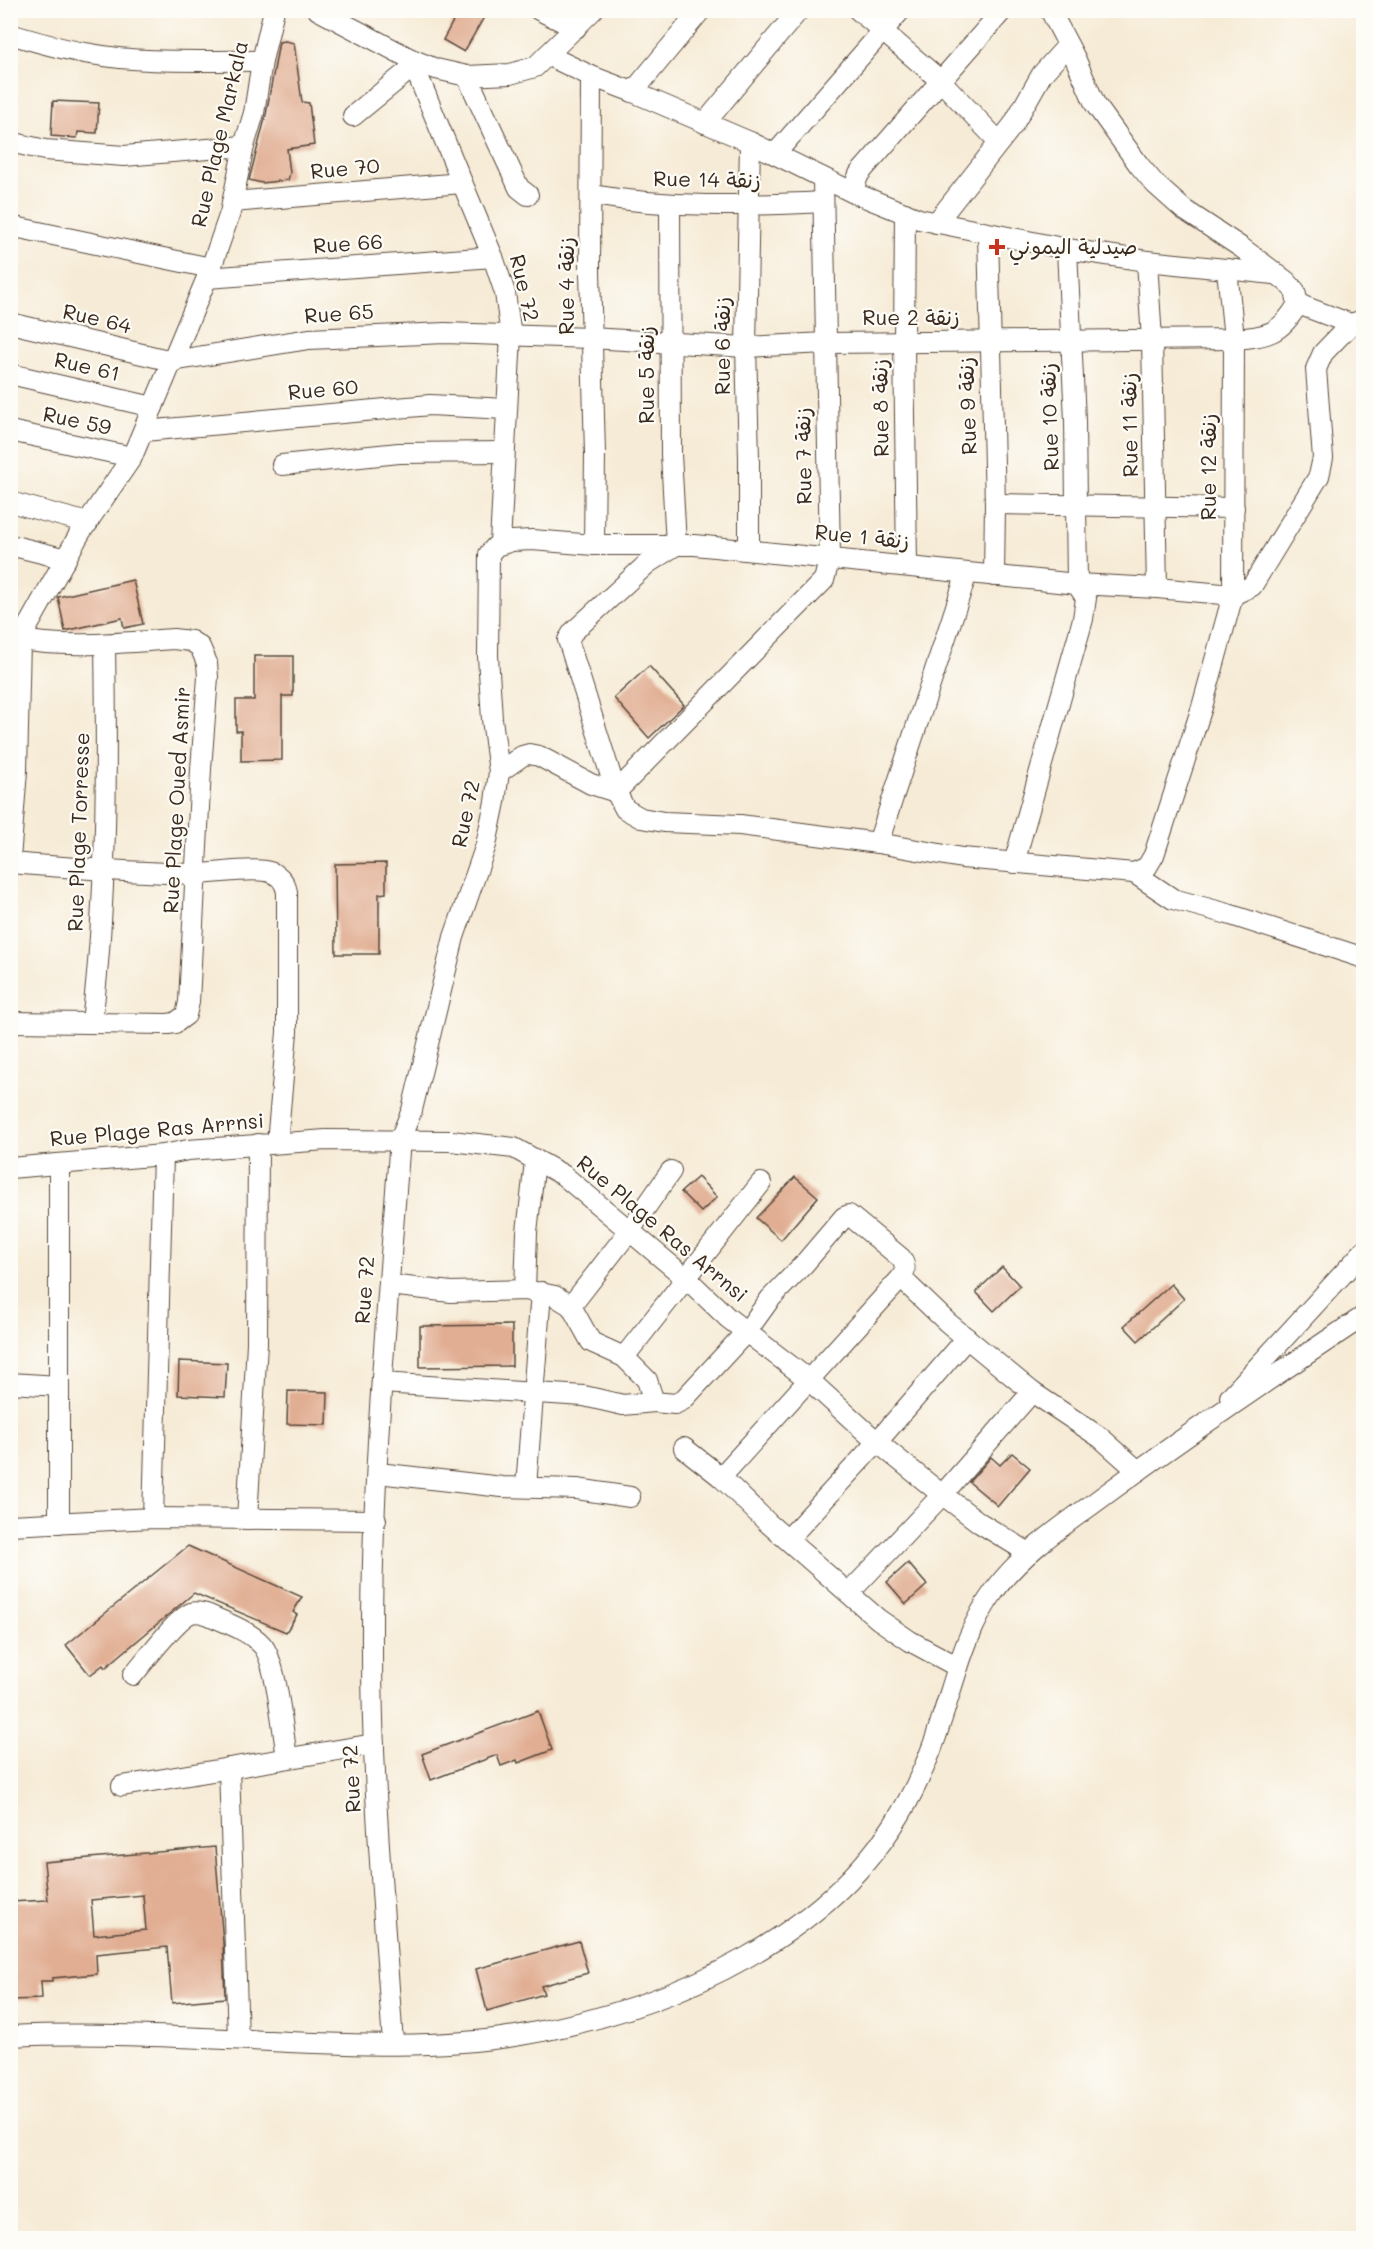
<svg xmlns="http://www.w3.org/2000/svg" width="1374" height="2249" font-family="Mali,'Playpen Sans Arabic',sans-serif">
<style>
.building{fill:#e1ae93;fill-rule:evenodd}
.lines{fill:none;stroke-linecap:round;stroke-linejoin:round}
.street-casing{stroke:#57473a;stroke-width:22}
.street{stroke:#fff;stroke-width:20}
.poi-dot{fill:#c8321e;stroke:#fdfcf7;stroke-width:2}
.labels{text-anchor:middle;stroke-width:4.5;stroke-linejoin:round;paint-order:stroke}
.street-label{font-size:21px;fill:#3b2a1e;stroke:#fdfcf7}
.poi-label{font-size:21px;fill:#3b2a1e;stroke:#fdfcf7;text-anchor:start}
</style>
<rect width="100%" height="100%" fill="#fdfcf7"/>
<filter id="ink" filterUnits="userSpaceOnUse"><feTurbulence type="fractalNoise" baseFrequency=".0167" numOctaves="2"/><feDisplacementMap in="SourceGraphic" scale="12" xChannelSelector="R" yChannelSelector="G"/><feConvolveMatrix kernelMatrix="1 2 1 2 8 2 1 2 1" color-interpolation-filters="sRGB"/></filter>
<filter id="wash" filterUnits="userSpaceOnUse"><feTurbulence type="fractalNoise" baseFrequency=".008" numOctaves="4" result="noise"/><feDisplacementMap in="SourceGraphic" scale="24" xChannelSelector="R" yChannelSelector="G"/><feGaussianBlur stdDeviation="1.35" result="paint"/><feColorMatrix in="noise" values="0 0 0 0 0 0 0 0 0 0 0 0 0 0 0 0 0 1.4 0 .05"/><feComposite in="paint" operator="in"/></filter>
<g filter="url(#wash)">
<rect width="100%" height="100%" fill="#f6ebd6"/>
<g id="blocks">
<g class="building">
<path d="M459,10H488L464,52L443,40Z"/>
<path d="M285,41L294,43L302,102L309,103L314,145L287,149L290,173L288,180L262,183L249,180L266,115L279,42Z"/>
<path d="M53,101L99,103L97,133L78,132L77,138L51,136Z"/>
<path d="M133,580L143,624L124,628L122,618L65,631L58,597Z"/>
<path d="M254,656H293V696H282V760L241,761V731H236V700H254Z"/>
<path d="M649,666L684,705L649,738L614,698Z"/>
<path d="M386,863V893L379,894V954H336L335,864Z"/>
<path d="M698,1177L717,1197L701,1212L681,1192Z"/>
<path d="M795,1177L818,1197L781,1240L756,1218Z"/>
<path d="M1002,1267L1020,1286L994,1311L976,1292Z"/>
<path d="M1171,1284L1184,1299L1138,1341L1124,1326Z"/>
<path d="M512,1325V1366L420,1367V1326Z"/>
<path d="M179,1361L227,1363L225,1397L178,1395Z"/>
<path d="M288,1391L328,1392L327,1425L287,1424Z"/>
<path d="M1012,1453L1030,1468L998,1506L969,1482L991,1457L1000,1465Z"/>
<path d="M188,1546L302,1597L293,1612L297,1615L286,1632L194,1593L105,1668L103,1665L90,1675L66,1645Z"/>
<path d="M908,1563L927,1585L906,1604L887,1582Z"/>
<path d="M538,1711L552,1750L518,1763L517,1760L501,1766L497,1755L431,1780L422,1754Z"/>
<path d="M215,1847L223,1943L225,1998L172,2003L167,1947L96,1954L97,1974L52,1978V1981H41L42,1999L10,2000V1902L48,1900L44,1862ZM143,1895L146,1930L94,1935L91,1900Z"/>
<path d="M579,1941L588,1973L541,1986L544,1994L487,2011L476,1969Z"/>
</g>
</g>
</g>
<g filter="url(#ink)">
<use href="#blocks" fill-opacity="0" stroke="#57473a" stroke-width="1.5"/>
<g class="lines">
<defs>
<g id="street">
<path d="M318,10L411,59L436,69L467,76L510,74L535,67L593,10"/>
<path d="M539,10L576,28"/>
<path d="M858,10L941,81L999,142"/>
<path d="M1050,10L1075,58L1095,104L1139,165L1155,184L1183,209L1242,248L1286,281L1295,291L1298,304"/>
<path d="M10,34C37,42 63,50 91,54C146,64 206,60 262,61"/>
<path d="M547,55L591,76L590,271L595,453L594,545"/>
<path d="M411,59L493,257L505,293L511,335L500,544"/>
<path d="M467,76L519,188L528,195"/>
<path d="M591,76L633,92L750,142L852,192L919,219L1067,249L1147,261L1274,274"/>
<path d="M633,92L701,10"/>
<path d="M353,116L413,67"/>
<path d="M705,123L799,10"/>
<path d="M10,142L45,150L124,156L244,146"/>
<path d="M775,154L901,10"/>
<path d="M852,192L859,174L1003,10"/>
<path d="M592,195C668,208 746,206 823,202"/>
<path d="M232,202L462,183"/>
<path d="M670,204L671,454L676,545"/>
<path d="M905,213L904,342L907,566"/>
<path d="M936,223L1013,125L1042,74L1068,45"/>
<path d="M10,226L211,268"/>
<path d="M988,234L995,504L994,576"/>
<path d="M1147,261L1152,340L1157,588"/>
<path d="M207,278L493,257"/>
<path d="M1298,304L1351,324L1360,321"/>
<path d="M10,323L172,361L309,339L445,333L590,338L746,347L826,343L1234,339C1267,336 1280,335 1298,304"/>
<path d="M10,374L153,407"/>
<path d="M10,431L132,457"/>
<path d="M144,431L430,405L506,409"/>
<path d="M282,465L399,453L504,452"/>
<path d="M10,502L88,523"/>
<path d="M995,504L1234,508"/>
<path d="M10,545L66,559"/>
<path d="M676,545L648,563L573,632L568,640L616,792L625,809L641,818L664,822L740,825L878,843"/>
<path d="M749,550V458L746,347L750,142"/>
<path d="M967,573L878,843L962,858L1134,873L1147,867L1154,855L1202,707L1233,595L1234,339L1227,269"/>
<path d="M1233,595L1252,586L1319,476L1323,458L1316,369L1323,353L1351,324"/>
<path d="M10,638C64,649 119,643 173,639L191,641L200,647L207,663L208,677L201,769L189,1002L186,1015L175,1023L168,1024L10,1022"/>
<path d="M499,772L522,756L529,754L539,756L591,784L616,792L824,580L830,557L823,178"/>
<path d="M10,859L17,771L20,640L80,533L132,457L211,268L230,213L244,146L254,113L262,61L274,10"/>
<path d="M10,863C71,868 132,872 193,874C217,874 243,868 266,871C278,873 285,881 287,892V1032L277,1143"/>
<path d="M1014,863L1083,619L1086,598L1077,584L1075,421L1067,249"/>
<path d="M1134,873L1173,899L1228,914L1364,958"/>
<path d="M92,1022C107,897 107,770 105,644"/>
<path d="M10,1168L163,1155L188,1150L326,1140L451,1141L514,1148L563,1175L687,1279L728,1318L809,1380L877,1442L935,1489L980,1523L1029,1553"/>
<path d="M389,1285L451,1292L525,1290L555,1296L571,1306L591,1342L624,1357L647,1380L654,1402L675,1404L683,1400L747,1331L770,1299L804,1264L844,1217L849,1215L901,1258C906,1266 906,1271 901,1278L947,1322L1032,1392L1101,1438L1138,1471"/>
<path d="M525,1290L527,1232L535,1161"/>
<path d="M571,1306L630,1230L671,1171"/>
<path d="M624,1357L761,1183"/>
<path d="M10,1383L59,1386"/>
<path d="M382,1383L584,1396L623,1405L654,1402"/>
<path d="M1230,1397L1364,1251"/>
<path d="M684,1448L721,1477L768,1523L878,1619L910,1641L958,1667"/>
<path d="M378,1473L502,1487L577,1489L630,1497"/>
<path d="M721,1477L901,1278"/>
<path d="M526,1487L541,1292"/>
<path d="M153,1518L163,1155"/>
<path d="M247,1519L257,1343L258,1144"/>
<path d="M59,1523V1164"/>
<path d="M10,1525L153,1518L376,1520"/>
<path d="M788,1539L877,1442L967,1338"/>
<path d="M849,1593L942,1495L1032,1392"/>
<path d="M133,1675C145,1661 176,1619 191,1613C197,1611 204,1613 209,1615C226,1623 250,1631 262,1645C277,1661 283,1734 287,1758"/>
<path d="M229,1768L238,2039"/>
<path d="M122,1786L374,1744"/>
<path d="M10,2036C97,2032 184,2037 270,2041C353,2045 439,2049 521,2035C672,2009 841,1935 913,1791C924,1769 934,1745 941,1721C956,1676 966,1629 995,1590C1024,1550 1069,1522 1109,1492C1192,1431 1278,1373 1364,1316"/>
<path d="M393,2044C384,1914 372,1783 372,1653C371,1482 387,1310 400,1139L412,1110L454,937L486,845L495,802L499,772L492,719L488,656L489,554L496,546L512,541L532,540L594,545H695L1077,584L1157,588L1233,595"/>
</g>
</defs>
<use href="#street" class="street-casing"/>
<use href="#street" class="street"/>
</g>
</g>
<path class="poi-dot" d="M994 238h6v6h6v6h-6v6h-6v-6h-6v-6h6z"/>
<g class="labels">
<g class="street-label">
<text transform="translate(220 134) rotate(-77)" y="7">Rue Plage Markala</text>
<text transform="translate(345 169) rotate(-5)" y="7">Rue 70</text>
<text transform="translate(707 180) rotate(1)" y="7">Rue 14 زنقة</text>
<text transform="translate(348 244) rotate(-4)" y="7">Rue 66</text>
<text transform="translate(567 286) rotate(-90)" y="7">Rue 4 زنقة</text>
<text transform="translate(524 288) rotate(77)" y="7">Rue 72</text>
<text transform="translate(339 314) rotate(-4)" y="7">Rue 65</text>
<text x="911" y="325">Rue 2 زنقة</text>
<text transform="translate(97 319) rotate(13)" y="7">Rue 64</text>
<text transform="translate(723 346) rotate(-90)" y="7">Rue 6 زنقة</text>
<text transform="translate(87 367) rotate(13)" y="7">Rue 61</text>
<text transform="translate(647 375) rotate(-90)" y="7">Rue 5 زنقة</text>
<text transform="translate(323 390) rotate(-5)" y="7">Rue 60</text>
<text transform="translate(968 406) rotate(-92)" y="7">Rue 9 زنقة</text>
<text transform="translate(881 408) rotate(-91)" y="7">Rue 8 زنقة</text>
<text transform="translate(1050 417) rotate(-92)" y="7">Rue 10 زنقة</text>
<text transform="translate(77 421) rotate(12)" y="7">Rue 59</text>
<text transform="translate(1130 425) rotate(-91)" y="7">Rue 11 زنقة</text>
<text transform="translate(804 456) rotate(-91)" y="7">Rue 7 زنقة</text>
<text transform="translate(1209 467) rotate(-90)" y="7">Rue 12 زنقة</text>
<text transform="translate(862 537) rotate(6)" y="7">Rue 1 زنقة</text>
<text transform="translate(177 800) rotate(-87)" y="7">Rue Plage Oued Asmir</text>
<text transform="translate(466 814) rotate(-78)" y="7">Rue 72</text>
<text transform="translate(79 832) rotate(-88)" y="7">Rue Plage Torresse</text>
<text transform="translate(157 1130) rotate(-5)" y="7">Rue Plage Ras Arrnsi</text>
<text transform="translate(662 1229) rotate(40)" y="7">Rue Plage Ras Arrnsi</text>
<text transform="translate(365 1290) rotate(-86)" y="7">Rue 72</text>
<text transform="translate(352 1779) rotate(-93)" y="7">Rue 72</text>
</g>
<g class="poi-label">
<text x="1009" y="254">صيدلية اليموني</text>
</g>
</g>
<rect width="1374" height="2249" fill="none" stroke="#fdfcf7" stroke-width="36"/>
</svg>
